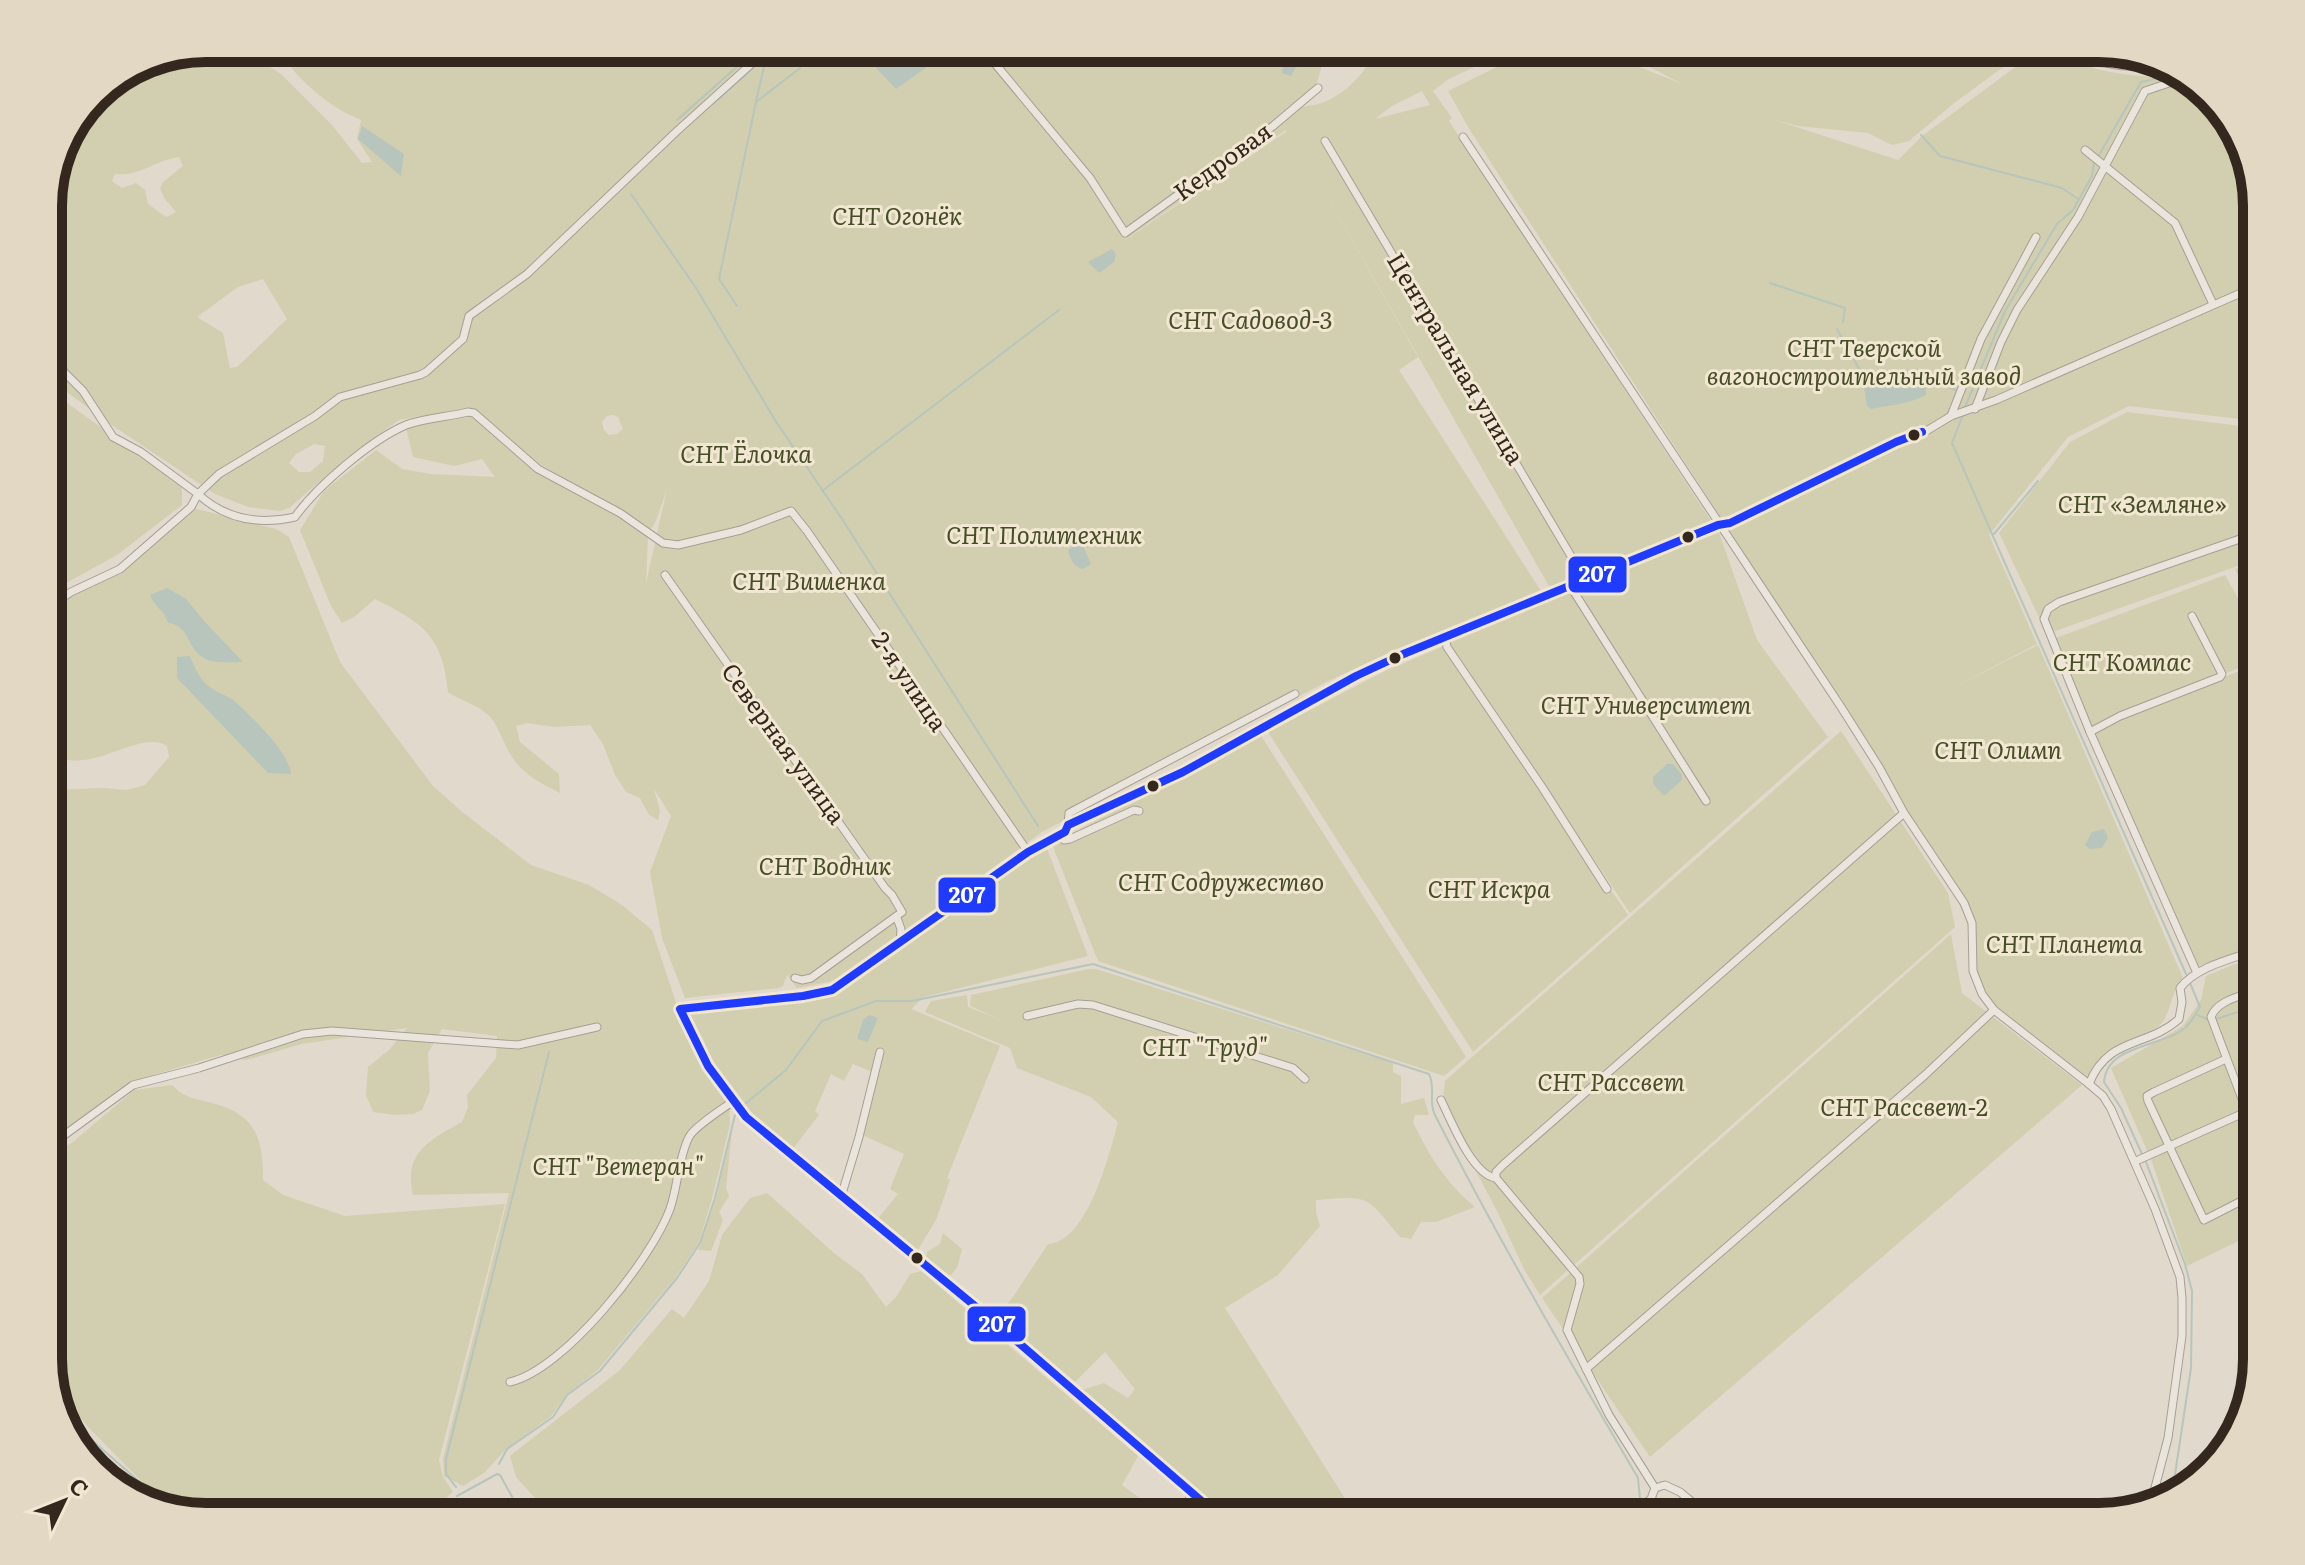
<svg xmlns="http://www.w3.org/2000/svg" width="2305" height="1565" font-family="Literata,serif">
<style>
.green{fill:#d1cfaf;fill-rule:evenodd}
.water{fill:#b7c5bc}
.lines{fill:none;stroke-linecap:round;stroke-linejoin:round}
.stream{stroke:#b7c5bc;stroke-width:2}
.minor-casing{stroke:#a69e95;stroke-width:9}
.minor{stroke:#eae5dc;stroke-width:7}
.bus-1-casing{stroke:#f2e7d2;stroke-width:14}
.bus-1{stroke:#1f3bff;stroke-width:8}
.bus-dot{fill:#34281e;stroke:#f2e7d2;stroke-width:3}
.labels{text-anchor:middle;stroke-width:6;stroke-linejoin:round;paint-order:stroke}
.street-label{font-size:24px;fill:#34281e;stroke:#f2e7d2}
.park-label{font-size:24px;font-style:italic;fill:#464e27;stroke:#f2e7d2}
.rim{fill:none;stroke:#34281e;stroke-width:10}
.line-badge{stroke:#f2e7d2;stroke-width:3}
.badge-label{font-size:22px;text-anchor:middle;font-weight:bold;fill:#fff}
</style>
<rect width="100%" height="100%" fill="#e1d9cc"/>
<g class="green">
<path d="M206,48H241L281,74L332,125L362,163L372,162L357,139L361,120C327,107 296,77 276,48H761L759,67L779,48H1327L1316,86L1303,107C1309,105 1316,105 1322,103C1347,93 1362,75 1375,54L1366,53L1359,48H1514L1447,80L1433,91L1452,118L1449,121L1711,521L1550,588L1301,150L1418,357L1399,370L1541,591L1395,650L1326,682L1042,832L839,980L797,988L787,975L783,986L779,988L685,998L662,938L650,872L671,816L654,789L660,811L658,820L649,815L640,798L626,792L615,775L603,744L590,725L554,727L528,723L516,726L520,742L559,774L560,793C540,783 522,774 510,754C504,743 499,729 492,719C481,705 462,702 448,692C443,636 423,623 375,599L354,617L342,623L331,606L300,530L324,491L376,450L402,469L431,474L495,477L482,459L454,466L413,457L406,427L468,415L474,416L506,447L542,475L637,527L648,537L646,583L667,489L655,523L651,529L523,454L471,408L399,420L350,455L289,508L280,511L248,507L215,494L110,424L48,378V196L60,145L95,94L146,60ZM1422,91L1430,105L1375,119L1392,106ZM1286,130V132L1131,236L1134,241L1130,236ZM179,157L183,166L163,182L160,188L164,198L176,212L166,217L148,204L145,190L136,183L122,188L112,181L115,174C139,177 156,160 179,157ZM263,279L287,319L237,367L230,368L223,333L197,317L238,287ZM613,415L618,417L623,429L617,434L609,435L604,430L602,422L607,416ZM314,444L325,446L323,461L310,472H299L289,463L296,454Z"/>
<path d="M1535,48H1591L1680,83L1614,48H2019L2018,56L1953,104L1909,141L1892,145L1868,133L1798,126L1775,120L1898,160L1922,136L2041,48C2063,48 2068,60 2087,66C2121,77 2153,77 2189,77L2240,136L2257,206V421L2129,406L2068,437L1989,535L2037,644L1948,690L2038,645L2183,978C2169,994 2172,1015 2158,1027C2152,1032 2142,1035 2135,1038C2112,1048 2096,1060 2084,1082L1995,1014L1979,997L1970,972L1968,923L1954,893L1862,736L1468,127L1448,91Z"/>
<path d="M2076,48H2099L2147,63C2125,67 2094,61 2076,48Z"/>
<path d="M48,386L70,405L182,486V505L117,555L48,593Z"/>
<path d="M2127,412L2257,428V559L2047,634L1999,533L2070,442Z"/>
<path d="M193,508L276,529L289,537L340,662L433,786L461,811L531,865L589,885L622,905L652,930L688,1039L729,1107L730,1124L713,1195L699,1242L675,1278L597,1371L566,1395L551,1416L506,1449L484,1473L463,1486L444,1476L443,1459L509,1193L413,1195C403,1152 430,1140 462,1122L468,1107L467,1095L496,1058L497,1036L442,1029L428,1053L430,1091L422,1110L413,1114L394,1115L373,1112L366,1095L368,1067L390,1049L407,1028L302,1044L246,1060L221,1055L156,1074L129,1085L64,1132L48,1118V790L103,788L127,790L145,785L169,757L167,746C142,730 98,769 64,759C59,757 53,752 48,749V615L69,597L122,573Z"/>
<path d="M1718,530L1757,640L1828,737L1630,913L1447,640Z"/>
<path d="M2257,562V611L2235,569Z"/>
<path d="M2225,575L2257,632V661L2086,728L2048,641Z"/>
<path d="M1444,646L1628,915L1473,1052L1268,732L1383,672Z"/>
<path d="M2257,664V945L2194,968L2087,731Z"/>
<path d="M1841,731L1948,893L1955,927L1540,1295L1524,1269L1498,1213L1442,1107L1445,1081Z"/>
<path d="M1260,734L1466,1057L1444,1076L1098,961L1052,844Z"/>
<path d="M1046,846L1088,956L924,997L911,1009L1000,1046L947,1178L950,1180L936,1220L916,1253L875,1222L898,1194L890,1189L904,1154L858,1133L872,1072L853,1064L844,1081L831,1074L815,1111L819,1115L791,1151L734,1103L719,1081L686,1018L693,1011L827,997L839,992Z"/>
<path d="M1951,934L1962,993L2082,1085L1650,1457L1542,1298Z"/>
<path d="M2257,955V1232L2187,1266L2152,1162L2111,1068L2183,1026L2201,1000L2206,976Z"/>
<path d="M1089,969H1096L1393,1063V1072L1401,1076V1104L1424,1098L1429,1115H1415L1413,1122C1430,1157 1445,1182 1475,1207L1436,1222H1421L1411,1239L1400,1237C1366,1196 1371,1195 1316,1200V1212L1320,1226L1278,1275L1225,1308L1351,1508L1367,1514L1369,1517H1352L1339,1508L1318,1517H1229L1079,1391L1104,1383L1128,1398L1135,1389L1105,1352L1075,1382L997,1316L1013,1297L1048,1244C1087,1243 1110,1153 1118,1122L1091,1097L1017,1068L1010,1048L925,1012L931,1001L967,995L968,1007L999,1019L970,1006L971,995Z"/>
<path d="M172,1085C184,1098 196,1099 212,1103C256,1115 263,1137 263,1180L283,1195L345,1216L505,1204L439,1460L443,1477L453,1492L424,1517H206L164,1504L89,1428L53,1385L48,1369V1157L73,1142L134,1090Z"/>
<path d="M732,1129L726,1188L729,1196L719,1212L723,1220L711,1251L698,1250L716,1199Z"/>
<path d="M767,1193L834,1253L862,1274L886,1307L897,1296L910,1274L921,1271L1138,1456L1122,1485L1145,1502L1138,1517H660L640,1512L536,1499L516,1477L510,1456L620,1370L672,1309L684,1318L709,1281L722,1235L750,1198Z"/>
<path d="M943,1233L962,1249L957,1268L950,1276L926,1259L927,1252L940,1244Z"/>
<path d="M79,1448L137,1496L118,1490Z"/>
<path d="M1679,1504L1691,1517H1645V1510L1652,1509L1654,1512Z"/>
</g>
<g class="water">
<path d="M857,48H938V59L896,89Z"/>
<path d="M1260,48H1297L1300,61L1291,76L1282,73L1283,66L1277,61H1267Z"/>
<path d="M362,126L404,154L401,176L358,139Z"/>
<path d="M1112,249L1116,254L1114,262L1099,273L1088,262Z"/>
<path d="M1918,369L1924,372L1926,378V395C1909,404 1890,405 1871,409L1867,406L1862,374Z"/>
<path d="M1078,543L1083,546L1091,564L1083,569C1074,567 1070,559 1068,550Z"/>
<path d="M167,588L186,599L205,622L243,662C232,662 213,664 204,658C186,648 190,625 168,623C165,610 154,607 150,595Z"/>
<path d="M190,656C195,668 200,681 211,688C218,693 226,695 233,700C250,715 289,752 291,774L268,773L177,678V657Z"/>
<path d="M1667,764H1673L1682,775V780L1664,796L1653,784V777Z"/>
<path d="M2104,829L2108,838L2102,848L2090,849L2085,845L2092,832Z"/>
<path d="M869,1015L878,1018L868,1042L857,1039L863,1020Z"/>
</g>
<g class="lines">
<g class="stream">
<path d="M756,101L764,67"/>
<path d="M713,104L775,48"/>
<path d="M677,120L758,48"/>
<path d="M1921,135L1940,156L2062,188L2078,199"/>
<path d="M2099,155L2141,82L2182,73"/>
<path d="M631,194L696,288L775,420L844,522L1038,826"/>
<path d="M1770,283L1845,308L1843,322"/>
<path d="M737,306L719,279L756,102L800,68"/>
<path d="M1837,329L1862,374"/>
<path d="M1926,378L1958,391"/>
<path d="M1965,407L2005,311L2057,224L2073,210L2092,176L2094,163"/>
<path d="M1962,417L1952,443L2186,974"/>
<path d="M822,491L1059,310"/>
<path d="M1994,534L2038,481"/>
<path d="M2197,1015L2209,1020"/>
<path d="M2216,1019L2257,1006"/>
<path d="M745,1104L786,1070L822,1021L876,1001H912L1093,964L1429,1074C1436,1088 1428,1102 1435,1115C1498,1239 1568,1358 1638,1478L1640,1499"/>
<path d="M2142,1154L2121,1108L2104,1082C2107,1044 2160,1048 2185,1028C2191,1023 2196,1013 2200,1007L2190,983"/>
<path d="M2146,1162L2185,1264L2192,1291L2191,1368L2174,1481L2176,1497"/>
<path d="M62,1414L165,1504"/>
<path d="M499,1464L507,1449L553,1417L567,1395L600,1371L677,1278L700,1243L715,1198L735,1115"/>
<path d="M456,1487L446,1474V1459L549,1052"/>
<path d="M457,1496L497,1474L500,1475L515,1502L584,1503L622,1515L645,1517"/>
<path d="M1647,1512L1649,1517"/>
</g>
<defs>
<g id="minor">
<path d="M769,48L677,131L527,274L469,316L463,339L426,372L420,375L340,397L315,416L219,474L198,494C225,519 259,525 295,517C317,486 371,440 406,425C424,418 448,417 468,412L474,413L538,469L620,513L663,543L678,545L741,530L791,511L807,531L1028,852"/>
<path d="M982,48L1090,178L1125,233L1273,126L1318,88"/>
<path d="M2075,48C2097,65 2126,69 2153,64"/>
<path d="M1463,137L1841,707L1879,767L1904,813L1964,903L1972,923L1973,971L1982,994L1994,1010L2089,1084L2103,1096L2111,1109L2155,1209L2180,1277L2182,1298V1336L2168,1438L2151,1503"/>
<path d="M1325,141L1584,578"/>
<path d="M2085,150L2175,223L2213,304"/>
<path d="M48,356L83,391L113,437L141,452L198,494L191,507L120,569L71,592L48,607"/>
<path d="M1975,409L2001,342L2017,310L2078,217L2145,91L2178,80H2187"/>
<path d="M1951,416L1981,339L2036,237"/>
<path d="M665,575L885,888L892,895L902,912L811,978L802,980L795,978"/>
<path d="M1569,584L1706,801"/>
<path d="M1445,636L1447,647L1542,787L1607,889"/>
<path d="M2090,732L2120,716L2220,677L2222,674L2192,616"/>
<path d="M1068,825L1069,813L1295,694"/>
<path d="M1061,834L1064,840L1070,839L1134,810L1139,811"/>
<path d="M897,918L901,929L900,943"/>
<path d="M2197,973L2090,732L2044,619L2048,609L2059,602L2257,533"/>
<path d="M1027,1016L1078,1004L1093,1005L1293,1068L1305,1079"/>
<path d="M2226,1059L2154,1092L2147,1096L2148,1101L2204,1220L2257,1193"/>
<path d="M2089,1084C2108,1036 2147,1048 2179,1019L2182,1002L2180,988C2197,966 2232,959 2257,950"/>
<path d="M1441,1100C1451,1120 1472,1175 1496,1178L1579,1277L1580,1284L1567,1330L1609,1415L1655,1488L1651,1499L1627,1517"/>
<path d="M2247,1112L2211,1017C2217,1000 2242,996 2257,990"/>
<path d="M48,1147L133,1085L199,1068L303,1034L332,1031L518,1045L597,1027"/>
<path d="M2136,1161L2257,1107"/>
<path d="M1496,1178V1172L1504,1164L1904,813"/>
<path d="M841,1197L859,1137L880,1052"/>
<path d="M1586,1369L1925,1075L1994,1010"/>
<path d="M510,1382C564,1370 651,1260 670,1209C678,1186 678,1159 689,1137C694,1127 721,1110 732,1102"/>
<path d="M1655,1488L1665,1485L1680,1492L1710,1517"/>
<path d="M1189,1517L1187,1505L1191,1495"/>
<path d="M1220,1517L998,1325L746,1117C716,1086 697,1049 680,1009L803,996L832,990L1028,852L1065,832L1068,825L1183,772L1356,676L1401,655L1718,525L1730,523L1896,442L1928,430L1951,416L1996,400L2257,286"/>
</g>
</defs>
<use href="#minor" class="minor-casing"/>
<use href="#minor" class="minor"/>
<defs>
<path id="bus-1" d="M1220,1517L998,1325L746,1117L708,1066L680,1009L803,996L832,990L1028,852L1065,832L1068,825L1183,772L1356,676L1401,655L1718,525L1730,523L1896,442L1922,432"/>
</defs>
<use href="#bus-1" class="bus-1-casing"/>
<use href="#bus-1" class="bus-1"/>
</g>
<g class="bus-dot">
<circle cx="1914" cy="435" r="7"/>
<circle cx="1688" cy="537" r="7"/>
<circle cx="1395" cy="658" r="7"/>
<circle cx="1153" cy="786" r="7"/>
<circle cx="917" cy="1258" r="7"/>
</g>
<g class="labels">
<g class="street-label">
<text transform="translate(1223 162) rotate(-36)" y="8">Кедровая</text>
<text transform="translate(1455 359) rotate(59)" y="8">Центральная улица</text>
<text transform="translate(909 682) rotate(56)" y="8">2-я улица</text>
<text transform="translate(783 744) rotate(54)" y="8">Северная улица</text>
</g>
<g class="park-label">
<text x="897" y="225">СНТ Огонёк</text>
<text x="1250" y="329">СНТ Садовод-3</text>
<text x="1864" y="357">СНТ Тверской<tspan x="1864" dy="28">вагоностроительный завод</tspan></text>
<text x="746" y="463">СНТ Ёлочка</text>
<text x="2142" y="513">СНТ «Земляне»</text>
<text x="1044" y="544">СНТ Политехник</text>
<text x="809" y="590">СНТ Вишенка</text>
<text x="2122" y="671">СНТ Компас</text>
<text x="1646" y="714">СНТ Университет</text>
<text x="1998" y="759">СНТ Олимп</text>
<text x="825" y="875">СНТ Водник</text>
<text x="1221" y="891">СНТ Содружество</text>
<text x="1489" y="898">СНТ Искра</text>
<text x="2064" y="953">СНТ Планета</text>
<text x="1205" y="1056">СНТ "Труд"</text>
<text x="1611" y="1091">СНТ Рассвет</text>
<text x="1904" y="1116">СНТ Рассвет-2</text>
<text x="618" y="1175">СНТ "Ветеран"</text>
</g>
</g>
<path d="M0 0H2305V1565H0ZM206 62H2099A144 144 0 0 1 2243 206V1359A144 144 0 0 1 2099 1503H206A144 144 0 0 1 62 1359V206A144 144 0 0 1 206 62Z" fill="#e3d8c4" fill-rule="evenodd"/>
<path class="rim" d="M206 62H2099A144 144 0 0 1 2243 206V1359A144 144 0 0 1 2099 1503H206A144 144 0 0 1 62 1359V206A144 144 0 0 1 206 62Z"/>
<g class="line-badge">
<rect x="1567" y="555" width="61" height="39" rx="8" fill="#1f3bff"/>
<rect x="937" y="876" width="60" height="38" rx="8" fill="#1f3bff"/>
<rect x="966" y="1305" width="61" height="38" rx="8" fill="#1f3bff"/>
</g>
<g class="badge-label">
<text x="1597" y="582">207</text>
<text x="967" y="903">207</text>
<text x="997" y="1332">207</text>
</g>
<g transform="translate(64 1501) rotate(47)" stroke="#f2e7d2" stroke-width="6" paint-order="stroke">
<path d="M0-6L14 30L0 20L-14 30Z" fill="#34281e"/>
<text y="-12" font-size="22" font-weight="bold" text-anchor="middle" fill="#34281e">С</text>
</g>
</svg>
